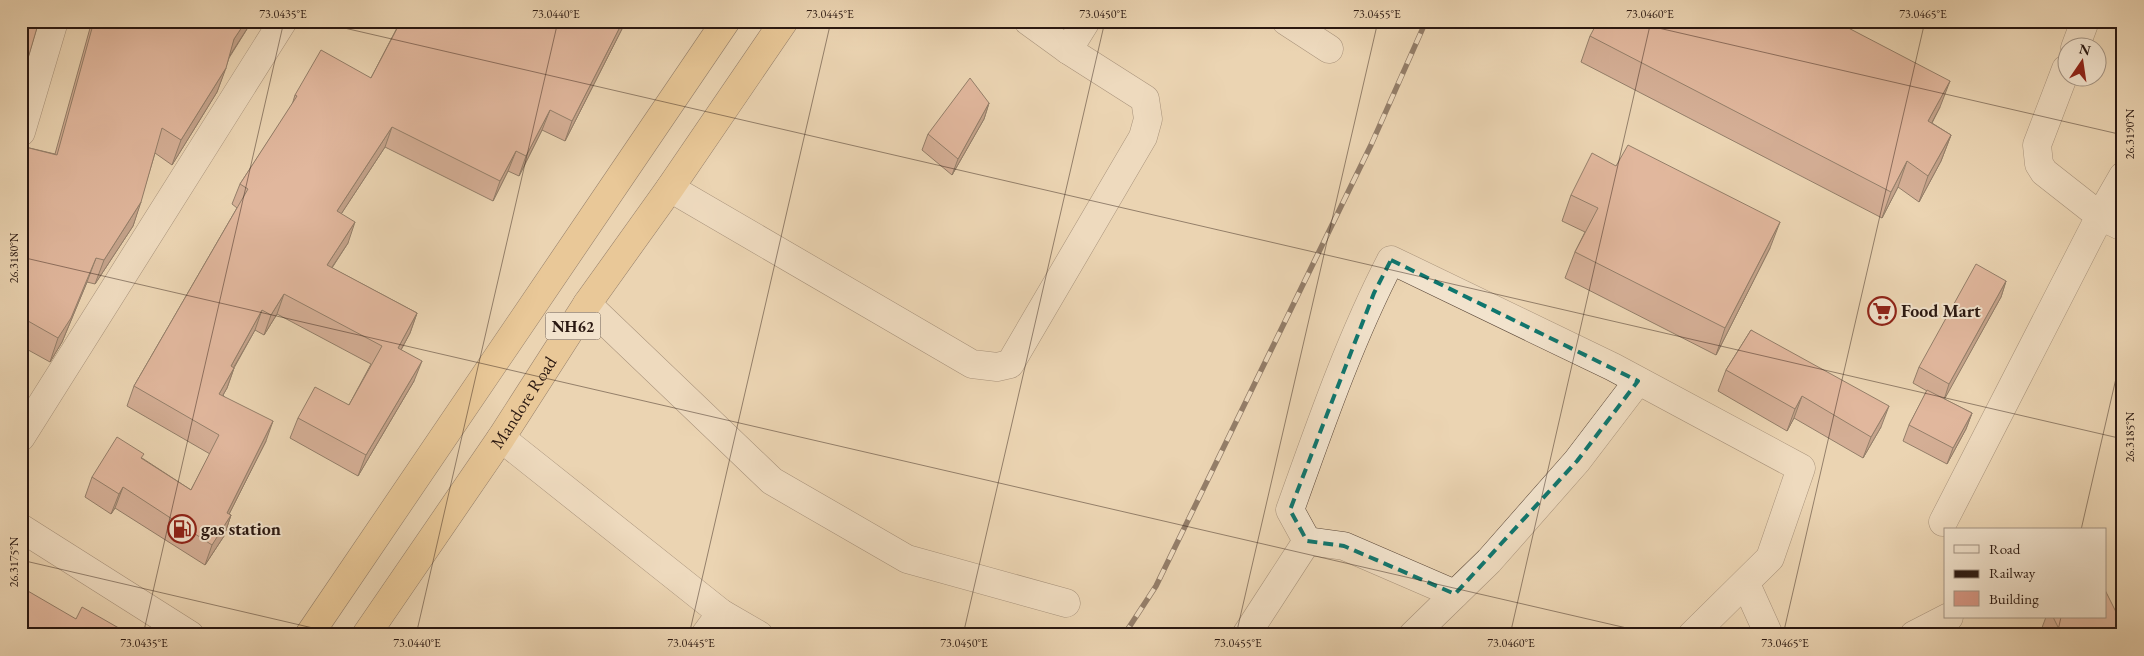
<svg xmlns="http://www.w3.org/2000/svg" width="2144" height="656" font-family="'EB Garamond',serif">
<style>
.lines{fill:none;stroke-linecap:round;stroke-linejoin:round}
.minor-casing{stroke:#5a4739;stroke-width:29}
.highway-casing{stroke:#2a1811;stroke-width:29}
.minor{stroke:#f2e3cd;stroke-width:28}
.highway{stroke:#e6ba79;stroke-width:28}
.rail-casing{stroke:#2a1811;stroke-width:5.5}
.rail{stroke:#f2e3cd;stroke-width:4;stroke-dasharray:11;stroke-linecap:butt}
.wall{fill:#b88171;stroke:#2a1811}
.shaded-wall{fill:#96695c;stroke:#2a1811}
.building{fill:#d69683;stroke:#2a1811}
.marked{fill:none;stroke:#0f766e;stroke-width:4;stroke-dasharray:10 6;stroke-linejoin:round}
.ticks{fill:none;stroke:#2a1811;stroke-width:1;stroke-opacity:0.45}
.labels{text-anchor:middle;stroke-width:4;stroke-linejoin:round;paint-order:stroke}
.shield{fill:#f2e3cd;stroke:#665549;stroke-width:1}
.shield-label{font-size:16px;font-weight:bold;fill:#2a1811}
.poi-label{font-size:18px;font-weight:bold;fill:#2a1811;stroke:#f2e3cd;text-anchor:start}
.street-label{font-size:18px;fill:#2a1811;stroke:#f2e3cd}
.neatline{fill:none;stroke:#2a1811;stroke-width:2}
.ticks-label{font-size:12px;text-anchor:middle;fill:#2a1811}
</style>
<rect width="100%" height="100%" fill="#ebd4b2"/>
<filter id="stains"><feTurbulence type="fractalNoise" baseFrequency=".004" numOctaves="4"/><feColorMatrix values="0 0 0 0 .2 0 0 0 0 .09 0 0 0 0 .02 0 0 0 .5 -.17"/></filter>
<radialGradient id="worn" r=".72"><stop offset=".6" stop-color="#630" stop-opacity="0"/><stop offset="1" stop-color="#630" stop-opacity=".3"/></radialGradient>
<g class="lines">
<defs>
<g id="minor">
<path d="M1286,21L1329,49"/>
<path d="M2075,48L2085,21"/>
<path d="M1068,50L1086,21"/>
<path d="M21,132L54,21"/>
<path d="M2123,176L2100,216L2123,227"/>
<path d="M670,188L972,364L997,367L1010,364L1143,137L1148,119L1145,99L1068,50L1028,21"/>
<path d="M587,304L772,481L907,559L1066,603"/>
<path d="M21,437L283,21"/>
<path d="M501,438L721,613L759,635"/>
<path d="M1943,522L2100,216L2044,172L2039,164L2037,145L2066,69"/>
<path d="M21,528L190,635"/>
<path d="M1307,541L1344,546L1455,594"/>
<path d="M1746,584L1769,635"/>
<path d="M705,635L721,613"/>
<path d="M1246,635L1307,541L1290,510C1320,426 1350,339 1391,260L1613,367L1801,468L1770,558L1692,635"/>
<path d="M1413,635L1489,561L1577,461L1638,381"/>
<path d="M1914,635L1949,617"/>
</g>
<g id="highway">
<path d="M309,635L726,21"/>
<path id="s1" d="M366,635L501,438L587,304L670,188L784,21"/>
</g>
</defs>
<use href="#minor" class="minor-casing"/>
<use href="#highway" class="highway-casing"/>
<use href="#minor" class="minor"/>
<use href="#highway" class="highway"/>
<defs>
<path id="rail" d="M1124,635L1156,586L1371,145L1426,21"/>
</defs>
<use href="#rail" class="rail-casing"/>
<use href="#rail" class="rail"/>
</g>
<g class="wall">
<path d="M92,21H252L229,58L217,92L172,165L155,153L133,226L95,284L87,282L62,342L50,362L21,346V146L55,154Z"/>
<path d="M398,21H626L565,141L542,130L519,176L508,171L493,201L385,147L341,214L348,243L332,268L417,313L410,333L401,350L414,381L358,476L290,438L298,418L349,405L371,364L277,314L264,335L255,330L234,368L227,388L223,395L266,441L229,514L231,515L224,536L205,565L115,508L111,514L85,497L92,477L142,458L191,490L210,454L127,406L134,386L237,208L232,204L240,184L292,105L295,95L371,78L400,22Z"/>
<path d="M1590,36L1940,107L1932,123L1951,135L1941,161L1919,202L1898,187L1882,218L1581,62Z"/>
<path d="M989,103L984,119L952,175L922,150L928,134Z"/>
<path d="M1571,195L1770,248L1716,355L1565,278L1575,252L1585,232L1562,221Z"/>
<path d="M2006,281L2001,297L1944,399L1972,413L1966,429L1947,464L1903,441L1909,425L1927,391L1913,383L1919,367Z"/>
<path d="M1751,330L1881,427L1863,458L1794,418L1787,431L1718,391L1726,370Z"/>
<path d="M2116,612L2123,635H2041L2040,633L2046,617H2105Z"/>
</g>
<g class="shaded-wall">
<path d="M246,21H252L225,63L234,39Z"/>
<path d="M623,21H626L565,141L572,121Z"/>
<path d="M226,68L217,92L172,165L181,140Z"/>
<path d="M1950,81L1940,107L1919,147L1928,121Z"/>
<path d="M989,103L984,119L952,175L958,159Z"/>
<path d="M550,110L542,130L519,176L526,156Z"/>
<path d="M392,127L385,147L330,231L337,211Z"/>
<path d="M1951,135L1941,161L1919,202L1928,176Z"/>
<path d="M516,151L508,171L493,201L500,181Z"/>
<path d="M1907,161L1898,187L1882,218L1891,192Z"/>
<path d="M141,202L133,226L95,284L104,260Z"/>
<path d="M355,222L348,243L320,285L327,265Z"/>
<path d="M1780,222L1770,248L1716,355L1725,328Z"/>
<path d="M96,258L87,282L62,342L50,362L58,338Z"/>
<path d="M2006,281L2001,297L1944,400L1949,384Z"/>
<path d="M284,294L277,314L264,335L271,315Z"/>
<path d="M262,310L255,330L223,386L231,366Z"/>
<path d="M417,313L410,333L391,368L398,348Z"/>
<path d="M422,361L414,381L358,476L366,455Z"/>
<path d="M234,368L227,388L212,414L219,394Z"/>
<path d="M1802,396L1794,418L1787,431L1795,409Z"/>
<path d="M1889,406L1881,427L1863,458L1871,437Z"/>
<path d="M1972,413L1966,429L1947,464L1953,448Z"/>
<path d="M273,421L266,441L220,532L231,515L224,536L205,565L212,545L227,513Z"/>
<path d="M123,487L115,508L111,514L119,494Z"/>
</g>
<g class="building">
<path d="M21,21H39L21,82Z"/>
<path d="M94,21H246L234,39L226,68L181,140L162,128L141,202L104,260L96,258L71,318L58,338L21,317V146L57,155Z"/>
<path d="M401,21H623L572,121L550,110L526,156L516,151L500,181L392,127L337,211L355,222L327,265L417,313L398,348L422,361L366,455L298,418L315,387L349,405L382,346L284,294L271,315L262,310L231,366L234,368L219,394L273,421L227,513L231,515L212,545L123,487L119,494L92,477L117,437L144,454L141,458L191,490L219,435L134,386L248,189L240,184L297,96L295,95L321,50L371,78Z"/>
<path d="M1598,21H1835L1950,81L1928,121L1951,135L1928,176L1907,161L1891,192L1590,36Z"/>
<path d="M970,78L989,103L958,159L928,134Z"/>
<path d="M1628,145L1780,222L1725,328L1575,252L1598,208L1571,195L1592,153L1616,166Z"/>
<path d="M1976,264L2006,281L1949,384L1919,367Z"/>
<path d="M1751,330L1889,406L1871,437L1802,396L1795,409L1726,370Z"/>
<path d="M1927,390L1972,413L1953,448L1909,425Z"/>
<path d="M21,587L76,619L82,607L131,635H21Z"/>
<path d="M2105,590L2116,612L2123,607V635H2062L2053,617H2105Z"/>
</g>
<path d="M0 0H2144V656H0ZM1391,260L1638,381L1577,461L1455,594L1344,546L1307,541L1290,510L1374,293Z" fill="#ebd4b2" fill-opacity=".55" fill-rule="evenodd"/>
<path class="marked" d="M1391,260L1638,381L1577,461L1455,594L1344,546L1307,541L1290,510L1374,293Z"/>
<path class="ticks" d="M314,21L2123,439M1628,21L2123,135M21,257L1657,635M2081,530L2123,348M21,560L343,635M143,635L284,21M416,635L558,21M689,635L831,21M963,635L1105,21M1236,635L1378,21M1510,635L1651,21M1783,635L1925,21M2057,635L2061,617"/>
<defs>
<symbol id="supermarket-ring" viewBox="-11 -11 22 22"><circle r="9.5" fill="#f2e3cd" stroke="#8f2418" stroke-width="1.5"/><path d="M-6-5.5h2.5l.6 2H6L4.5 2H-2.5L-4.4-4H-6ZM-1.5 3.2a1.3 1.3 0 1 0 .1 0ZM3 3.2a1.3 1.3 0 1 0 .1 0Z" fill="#8f2418"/></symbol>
<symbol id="fuel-ring" viewBox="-11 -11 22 22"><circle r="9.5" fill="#f2e3cd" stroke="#8f2418" stroke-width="1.5"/><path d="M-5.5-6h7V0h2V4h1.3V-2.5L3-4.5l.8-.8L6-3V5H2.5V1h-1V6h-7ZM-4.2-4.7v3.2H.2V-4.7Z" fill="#8f2418"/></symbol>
</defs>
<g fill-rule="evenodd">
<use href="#supermarket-ring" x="1866" y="295" width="32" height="32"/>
<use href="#fuel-ring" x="166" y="513" width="32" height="32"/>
</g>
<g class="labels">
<rect class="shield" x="545.5" y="312.5" width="55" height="27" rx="4"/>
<g class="shield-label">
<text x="573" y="332">NH62</text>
</g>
<g class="poi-label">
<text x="1901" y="317">Food Mart</text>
<text x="201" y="535">gas station</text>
</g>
<g class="street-label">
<text dy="6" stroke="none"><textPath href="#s1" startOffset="281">Mandore Road</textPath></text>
</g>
</g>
<rect width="2144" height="656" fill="none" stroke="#ebd4b2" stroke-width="55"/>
<rect x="1944" y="528" width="162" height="90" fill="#f2e3cd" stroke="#a29282"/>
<rect x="1954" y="545" width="25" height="8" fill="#f2e3cd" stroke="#a29282"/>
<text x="1989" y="554" font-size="15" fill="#2a1811">Road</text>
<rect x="1954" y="570" width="25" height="8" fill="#2a1811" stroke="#a29282"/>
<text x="1989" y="578" font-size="15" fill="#2a1811">Railway</text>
<rect x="1954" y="591" width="25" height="15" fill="#d69683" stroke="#a29282"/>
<text x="1989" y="604" font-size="15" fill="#2a1811">Building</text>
<g transform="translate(2082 62) rotate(13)"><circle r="24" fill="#f2e3cd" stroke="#a29282"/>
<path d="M0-4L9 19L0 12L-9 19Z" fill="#8f2418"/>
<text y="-8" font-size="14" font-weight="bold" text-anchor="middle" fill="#2a1811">N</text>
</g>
<rect x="28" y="28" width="2088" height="600" class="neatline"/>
<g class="ticks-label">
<text x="283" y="18">73.0435°E</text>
<text x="556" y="18">73.0440°E</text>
<text x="830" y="18">73.0445°E</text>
<text x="1103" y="18">73.0450°E</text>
<text x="1377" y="18">73.0455°E</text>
<text x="1650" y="18">73.0460°E</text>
<text x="1923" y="18">73.0465°E</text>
<text transform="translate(2130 134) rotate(-90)" y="4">26.3190°N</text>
<text transform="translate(14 258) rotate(-90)" y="4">26.3180°N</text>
<text transform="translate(2130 437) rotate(-90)" y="4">26.3185°N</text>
<text transform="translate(14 562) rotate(-90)" y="4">26.3175°N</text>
<text x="144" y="647">73.0435°E</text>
<text x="417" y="647">73.0440°E</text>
<text x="691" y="647">73.0445°E</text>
<text x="964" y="647">73.0450°E</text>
<text x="1238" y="647">73.0455°E</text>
<text x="1511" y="647">73.0460°E</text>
<text x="1785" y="647">73.0465°E</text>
</g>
<rect width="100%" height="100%" filter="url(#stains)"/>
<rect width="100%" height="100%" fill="url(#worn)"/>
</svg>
